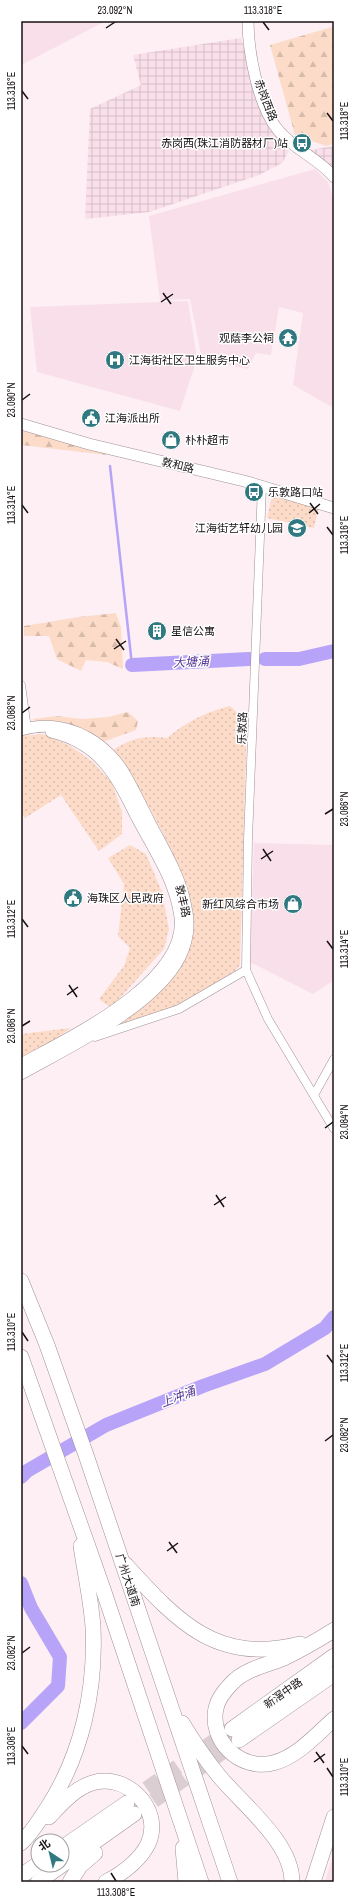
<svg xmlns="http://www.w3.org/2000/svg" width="355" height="1903" font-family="'Archivo Narrow','Noto Sans SC',sans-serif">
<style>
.built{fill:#f9dfe9}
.industrial{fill:url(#industrial-grid)}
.forest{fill:url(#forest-firs)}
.park{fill:url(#park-dots)}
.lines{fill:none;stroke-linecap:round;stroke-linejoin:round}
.stream{stroke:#b7a4f8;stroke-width:2.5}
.river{stroke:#b7a4f8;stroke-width:14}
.highway-tunnel{stroke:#dbced3;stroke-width:15;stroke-dasharray:15 8;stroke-linecap:butt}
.street-casing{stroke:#a09197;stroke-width:9}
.secondary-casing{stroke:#a09197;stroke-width:12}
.highway-casing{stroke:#a09197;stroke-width:16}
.street{stroke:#fff;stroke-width:8}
.secondary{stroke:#fff;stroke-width:11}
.highway{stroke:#fff;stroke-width:15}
.ticks{fill:none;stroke:#181215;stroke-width:1.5}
.labels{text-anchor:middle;stroke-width:3;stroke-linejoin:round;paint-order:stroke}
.street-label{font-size:11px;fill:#181215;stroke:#fff}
.poi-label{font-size:11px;fill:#181215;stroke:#fff;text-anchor:start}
.water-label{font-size:12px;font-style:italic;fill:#503190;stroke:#fff}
.neatline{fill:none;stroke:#181215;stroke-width:1.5}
.ticks-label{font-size:10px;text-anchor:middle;fill:#181215}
</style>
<defs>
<pattern id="industrial-grid" width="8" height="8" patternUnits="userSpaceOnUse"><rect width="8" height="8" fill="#f9dfe9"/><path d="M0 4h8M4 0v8" fill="none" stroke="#d5bec7"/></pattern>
<pattern id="forest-firs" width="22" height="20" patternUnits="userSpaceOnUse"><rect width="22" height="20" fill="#fcdcc9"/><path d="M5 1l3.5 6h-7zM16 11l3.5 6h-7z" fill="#d7bcac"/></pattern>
<pattern id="park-dots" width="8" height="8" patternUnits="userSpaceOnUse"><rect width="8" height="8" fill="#fcdcc9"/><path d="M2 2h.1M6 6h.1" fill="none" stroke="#d7bcac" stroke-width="1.8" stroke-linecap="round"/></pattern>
</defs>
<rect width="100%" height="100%" fill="#fdeff4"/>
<g class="built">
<path d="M21,21H101L102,23L21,65Z"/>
<path d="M315,169L328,182L334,202V408L293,385L303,313L279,307L271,355L256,353L248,369L202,359L190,299L160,300L149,216Z"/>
<path d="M188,301L196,352L194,368L180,411L37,372L30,307Z"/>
<path d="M254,843L334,845V980L313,994L250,962Z"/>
<path d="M334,1853V1882H325Z"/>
</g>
<g class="industrial">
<path d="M241,38L266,122L289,151L282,163L259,175L149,212L85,219L90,109L141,85L133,55Z"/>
<path d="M334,146V170L311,150Z"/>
</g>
<g class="forest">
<path d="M332,27L334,30V144L326,146L295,135L270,45Z"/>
<path d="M21,426L90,446L107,455L21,445Z"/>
<path d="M116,613L121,627L123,669L107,662L86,660L81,671L57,659L49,636H24V626L79,617Z"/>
<path d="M128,712L138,721L136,730L100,743L34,724L33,719L56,716L82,719L108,717Z"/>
</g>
<g class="park">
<path d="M272,496L319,506L314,528L267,518Z"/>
<path d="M230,706L247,722L240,965L232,975L177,1007L101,1033L184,955C189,947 193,940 194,930C197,884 140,788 113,750C130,738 147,735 167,738C188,721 204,713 230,706Z"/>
<path d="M43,734L69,745L93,762L112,783L122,812V834L99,851L61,795L25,818L21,812V736Z"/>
<path d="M130,845L146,854L162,892L169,929L164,949L111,1008L99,999L124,966L130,948L118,936L124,884L108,858Z"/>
<path d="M71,1028L49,1044L21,1059V1034Z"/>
</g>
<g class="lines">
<path class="stream" d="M110,466L132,665"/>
<g class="river">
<path d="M265,659H299L334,651"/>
<path d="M132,665L249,659"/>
<path d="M21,1477L27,1471L106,1425L203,1386L265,1364L325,1328L334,1317"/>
<path d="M21,1583L31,1608L60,1657L58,1686L21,1723"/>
</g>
<g class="highway-tunnel">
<path d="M128,1802L231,1729"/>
<path d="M135,1814L238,1741"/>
</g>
<defs>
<g id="street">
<path d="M262,486L248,839L246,970L268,1019L334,1129"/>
<path d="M21,685L27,729"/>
<path d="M95,1037L179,1009L246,970"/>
<path d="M314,1095L334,1059"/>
</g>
<g id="secondary">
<path d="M248,21C248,51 258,106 278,130C293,149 318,158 334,177"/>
<path d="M21,424L89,444L244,481L334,508"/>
<path d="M21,730C46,722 73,727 95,742C105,749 114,758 121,768C132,785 140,804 149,821C163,848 181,877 186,907C190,924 188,941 180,957C155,1007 69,1047 21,1074"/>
<path d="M21,1064C68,1038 188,982 180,917C175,880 154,850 137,818C116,776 101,744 51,732"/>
</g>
<g id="highway">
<path d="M21,1281L47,1345L86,1455L230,1882"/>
<path d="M21,1357L103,1589L201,1882"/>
<path d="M125,1564C177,1621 216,1665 300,1644"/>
<path d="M334,1630C318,1640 301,1650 284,1658C267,1665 245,1669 232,1683C225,1690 218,1699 216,1708C209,1741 240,1771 273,1763C297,1757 316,1735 334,1719"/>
<path d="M182,1723C193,1741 205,1759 219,1776C243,1805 292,1842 292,1882"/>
<path d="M232,1729L334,1656"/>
<path d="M239,1740L334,1674"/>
<path d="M49,1817C61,1804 74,1789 92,1783C126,1772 164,1809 148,1844C139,1862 123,1873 106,1882"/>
<path d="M21,1843C32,1833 40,1819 48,1807C82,1754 96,1690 93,1627C91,1600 85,1573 81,1546"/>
<path d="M62,1848L127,1803"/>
<path d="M183,1848L186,1882"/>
<path d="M21,1876L38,1864"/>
<path d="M38,1882L134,1814"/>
<path d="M70,1882L80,1866L95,1853"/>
<path d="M313,1882L334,1817"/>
</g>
</defs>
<use href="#street" class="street-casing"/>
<use href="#secondary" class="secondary-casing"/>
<use href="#highway" class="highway-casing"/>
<use href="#street" class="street"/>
<use href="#secondary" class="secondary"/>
<use href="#highway" class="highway"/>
</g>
<path class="ticks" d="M263,22L269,30M106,28L115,22M22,91L28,99M327,113L333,121M163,293L171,304M161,302L173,294M22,400L30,394M310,503L318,514M22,505L28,513M309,513L320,504M327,527L333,535M116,639L124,650M114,649L126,641M22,713L30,707M325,814L333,809M263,849L271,861M261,859L273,851M22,919L28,927M327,941L333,949M69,985L77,997M67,995L78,987M22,1026L30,1021M325,1128L333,1122M216,1195L224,1207M214,1205L226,1197M22,1332L28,1341M327,1355L333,1363M325,1441L333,1435M169,1542L177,1553M167,1551L178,1543M22,1653L30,1647M22,1746L28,1754M316,1752L324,1763M314,1762L325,1754M327,1768L333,1777M111,1873L116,1881"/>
<defs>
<symbol id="bus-disc" viewBox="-11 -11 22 22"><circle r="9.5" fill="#307980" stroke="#fff"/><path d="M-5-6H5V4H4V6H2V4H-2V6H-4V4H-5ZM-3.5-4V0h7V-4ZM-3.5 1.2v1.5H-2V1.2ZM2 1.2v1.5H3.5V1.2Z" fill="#fff"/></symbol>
<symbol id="temple-disc" viewBox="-11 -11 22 22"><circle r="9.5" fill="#307980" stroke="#fff"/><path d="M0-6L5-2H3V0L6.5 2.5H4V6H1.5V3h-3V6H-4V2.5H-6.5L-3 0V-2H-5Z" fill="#fff"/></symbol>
<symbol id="hospital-disc" viewBox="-11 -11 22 22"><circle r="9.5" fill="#307980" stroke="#fff"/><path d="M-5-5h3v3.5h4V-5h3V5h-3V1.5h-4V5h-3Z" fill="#fff"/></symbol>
<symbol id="civic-disc" viewBox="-11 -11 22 22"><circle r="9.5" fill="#307980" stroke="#fff"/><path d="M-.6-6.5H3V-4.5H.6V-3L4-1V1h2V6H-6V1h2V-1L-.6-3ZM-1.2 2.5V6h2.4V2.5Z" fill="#fff"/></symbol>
<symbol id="shop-disc" viewBox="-11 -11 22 22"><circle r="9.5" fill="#307980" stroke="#fff"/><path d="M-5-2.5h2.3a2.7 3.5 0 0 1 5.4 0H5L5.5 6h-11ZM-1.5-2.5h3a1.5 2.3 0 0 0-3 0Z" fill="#fff"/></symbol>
<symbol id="school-disc" viewBox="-11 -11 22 22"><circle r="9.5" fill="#307980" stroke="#fff"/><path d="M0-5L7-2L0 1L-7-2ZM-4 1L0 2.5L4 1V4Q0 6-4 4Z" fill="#fff"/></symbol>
<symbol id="building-disc" viewBox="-11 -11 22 22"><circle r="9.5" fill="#307980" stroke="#fff"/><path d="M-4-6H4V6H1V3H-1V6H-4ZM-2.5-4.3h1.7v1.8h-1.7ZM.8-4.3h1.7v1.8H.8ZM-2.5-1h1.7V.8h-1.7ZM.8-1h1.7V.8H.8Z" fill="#fff"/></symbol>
</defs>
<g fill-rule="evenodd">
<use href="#bus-disc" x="291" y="132" width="22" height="22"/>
<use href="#temple-disc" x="277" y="327" width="22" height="22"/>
<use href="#hospital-disc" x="104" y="349" width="22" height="22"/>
<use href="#civic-disc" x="80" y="407" width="22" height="22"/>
<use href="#shop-disc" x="160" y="429" width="22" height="22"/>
<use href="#bus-disc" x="243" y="481" width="22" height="22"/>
<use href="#school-disc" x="286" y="517" width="22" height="22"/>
<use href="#building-disc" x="146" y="620" width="22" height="22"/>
<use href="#civic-disc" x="62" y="887" width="22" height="22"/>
<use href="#shop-disc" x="282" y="893" width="22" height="22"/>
</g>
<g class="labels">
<g class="street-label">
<text transform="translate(266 100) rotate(69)" y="4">赤岗西路</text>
<text transform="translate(178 465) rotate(14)" y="4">敦和路</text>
<text transform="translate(242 728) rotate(-88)" y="4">乐敦路</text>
<text transform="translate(183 901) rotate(77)" y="4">敦丰路</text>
<text transform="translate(128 1580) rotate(72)" y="4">广州大道南</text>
<text transform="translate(283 1693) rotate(-35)" y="4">新滘中路</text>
</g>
<g class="poi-label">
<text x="288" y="147" text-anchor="end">赤岗西(珠江消防器材厂)站</text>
<text x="274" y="342" text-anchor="end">观蔭李公祠</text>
<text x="129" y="364">江海街社区卫生服务中心</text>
<text x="105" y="422">江海派出所</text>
<text x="185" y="444">朴朴超市</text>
<text x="268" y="496">乐敦路口站</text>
<text x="283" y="532" text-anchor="end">江海街艺轩幼儿园</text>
<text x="171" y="635">星信公寓</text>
<text x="87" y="902">海珠区人民政府</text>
<text x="279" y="908" text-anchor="end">新红风综合市场</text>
</g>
<g class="water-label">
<text transform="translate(191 662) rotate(-3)" y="4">大塘涌</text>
<text transform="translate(178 1397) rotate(-21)" y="4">上冲涌</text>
</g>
</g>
<rect width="355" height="1903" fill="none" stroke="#ffffff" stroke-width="44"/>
<g transform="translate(50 1853) rotate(325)"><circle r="19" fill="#ffffff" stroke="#a3a0a1"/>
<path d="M0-3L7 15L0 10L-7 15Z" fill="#307980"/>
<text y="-6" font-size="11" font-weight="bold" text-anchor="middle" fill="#181215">北</text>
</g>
<rect x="22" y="22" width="311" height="1859" class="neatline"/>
<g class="ticks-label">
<text x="115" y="14">23.092°N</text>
<text x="263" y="14">113.318°E</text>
<text transform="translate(11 91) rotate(-90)" y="4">113.316°E</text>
<text transform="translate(344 121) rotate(-90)" y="4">113.318°E</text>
<text transform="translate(11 400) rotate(-90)" y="4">23.090°N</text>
<text transform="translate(11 505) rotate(-90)" y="4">113.314°E</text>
<text transform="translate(344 535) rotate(-90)" y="4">113.316°E</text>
<text transform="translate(11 713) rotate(-90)" y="4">23.088°N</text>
<text transform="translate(344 809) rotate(-90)" y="4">23.086°N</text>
<text transform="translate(11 919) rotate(-90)" y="4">113.312°E</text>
<text transform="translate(344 949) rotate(-90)" y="4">113.314°E</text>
<text transform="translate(11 1026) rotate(-90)" y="4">23.086°N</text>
<text transform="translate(344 1122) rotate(-90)" y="4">23.084°N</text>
<text transform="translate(11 1332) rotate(-90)" y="4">113.310°E</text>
<text transform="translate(344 1363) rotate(-90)" y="4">113.312°E</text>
<text transform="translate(344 1435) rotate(-90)" y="4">23.082°N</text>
<text transform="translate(11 1653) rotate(-90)" y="4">23.082°N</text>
<text transform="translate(11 1746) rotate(-90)" y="4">113.308°E</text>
<text transform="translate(344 1777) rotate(-90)" y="4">113.310°E</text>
<text x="116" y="1896">113.308°E</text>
</g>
</svg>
